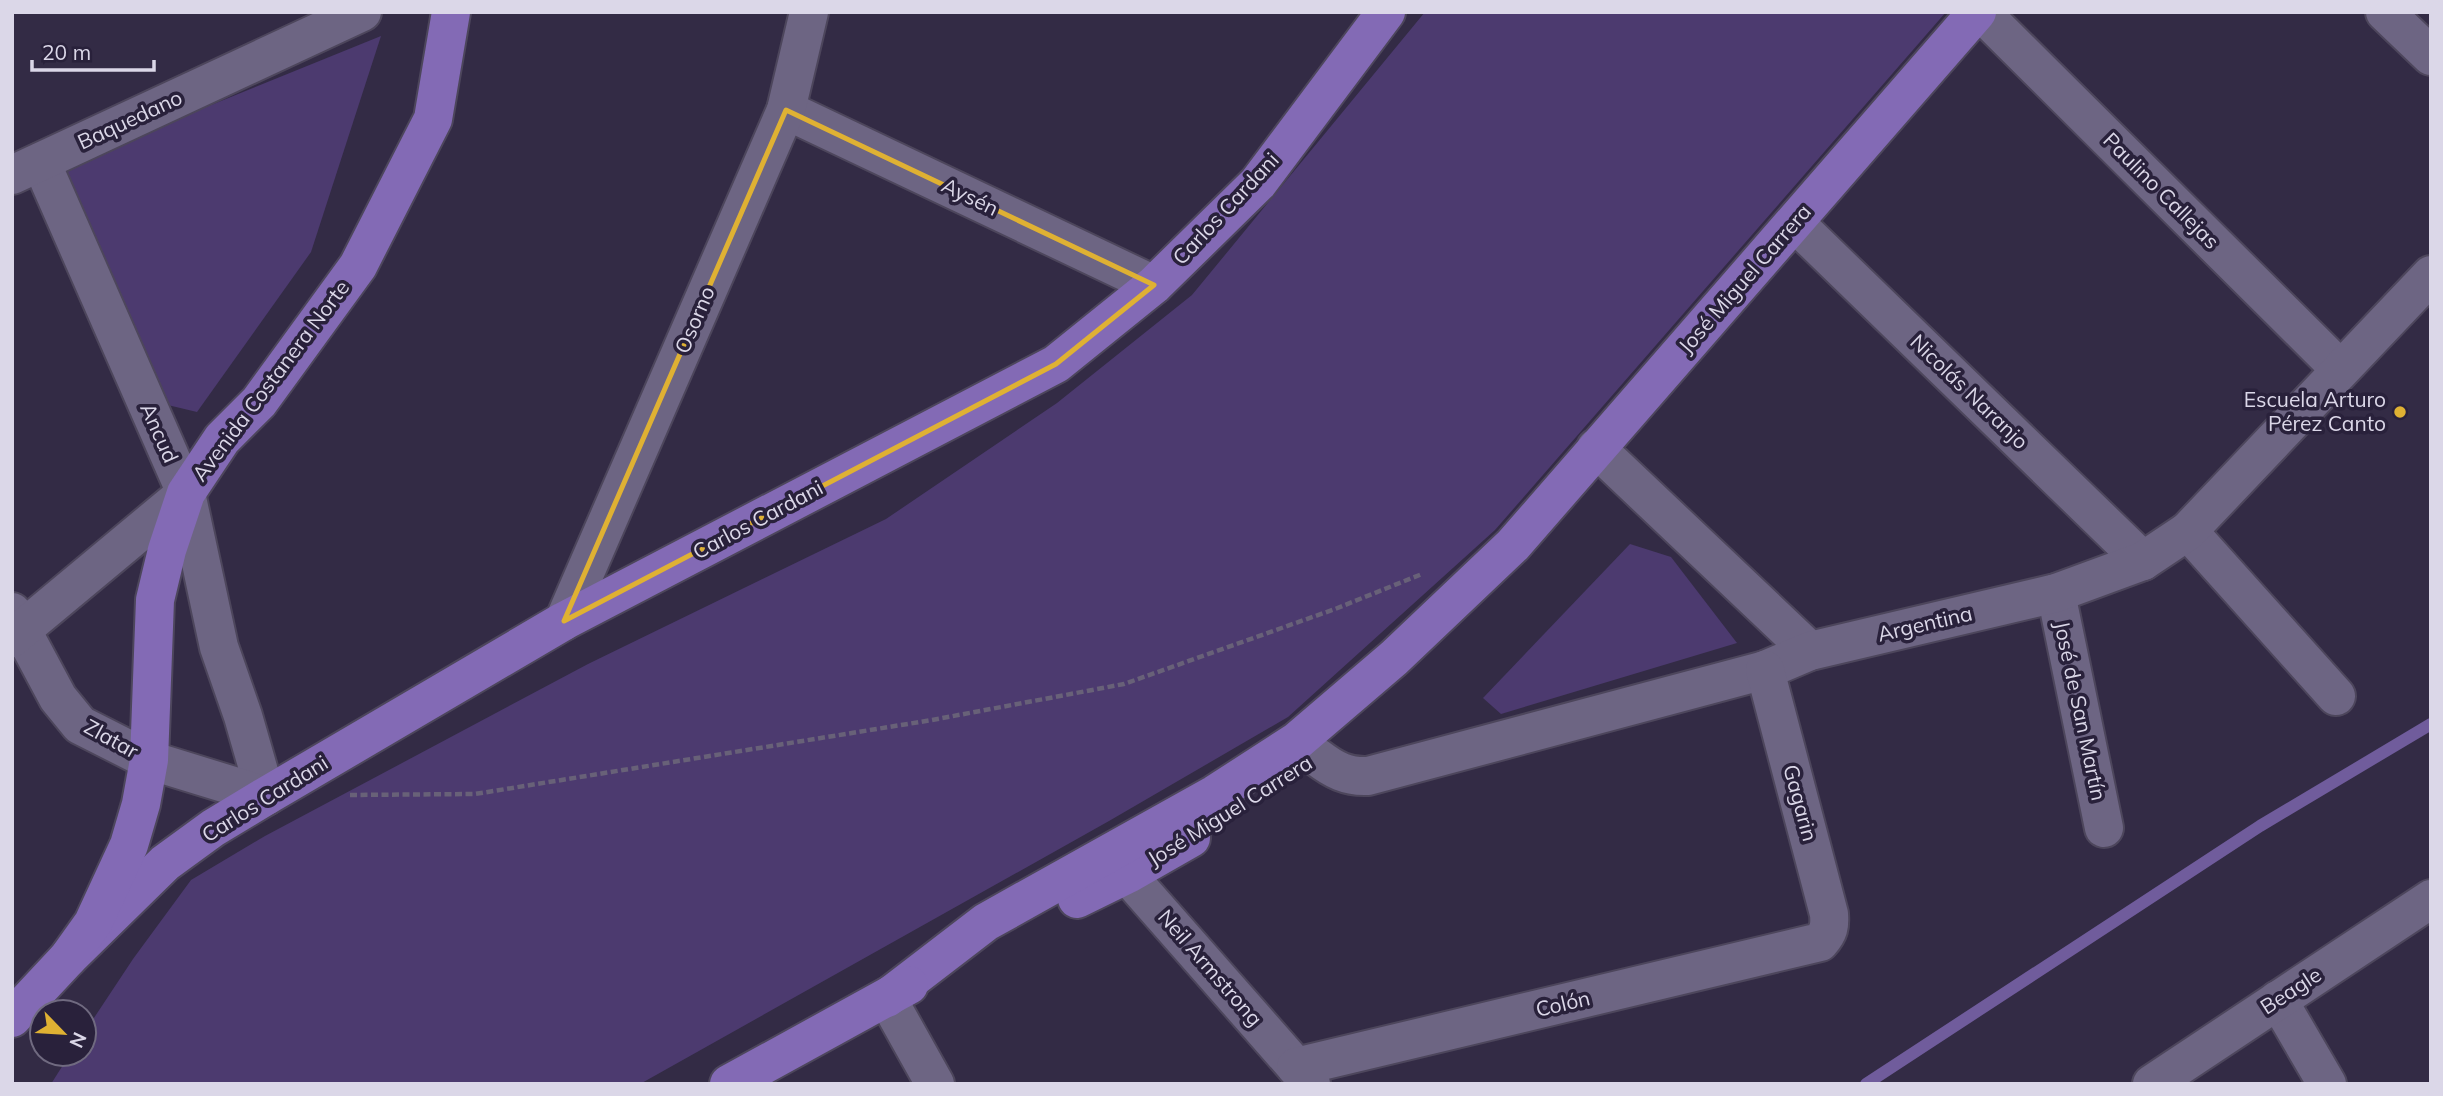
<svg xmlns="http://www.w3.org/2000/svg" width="2443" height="1096" font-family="Mulish,sans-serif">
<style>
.green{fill:#4c3a6f}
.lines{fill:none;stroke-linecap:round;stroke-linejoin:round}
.stream{stroke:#705c9c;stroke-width:12}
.minor-casing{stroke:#4d465c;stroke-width:42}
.major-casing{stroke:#4d465c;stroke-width:42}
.path{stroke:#686178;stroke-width:4.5;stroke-dasharray:7 3.5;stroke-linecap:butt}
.minor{stroke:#6d6583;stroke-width:38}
.major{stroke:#836ab5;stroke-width:38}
.marked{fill:none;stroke:#dfb133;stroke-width:5;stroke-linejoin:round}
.poi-dot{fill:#dfb133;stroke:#29213b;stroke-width:2.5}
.labels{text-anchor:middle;stroke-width:7;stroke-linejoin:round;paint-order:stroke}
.street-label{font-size:21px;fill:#dbd7e8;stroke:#29213b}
.poi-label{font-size:21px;fill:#dbd7e8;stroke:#29213b;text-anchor:end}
</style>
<rect width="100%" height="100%" fill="#332b45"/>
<g class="green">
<path d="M1425,12H1946L1495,530L1288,717L1109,821L640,1084H51L70,1054H84V1033L133,959L191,880L265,836L588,664L886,519L1057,403L1192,295Z"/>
<path d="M381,36L311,252L197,412L151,401L56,168Z"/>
<path d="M1630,544L1671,557L1737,643L1501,714L1483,698Z"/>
</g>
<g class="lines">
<path class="stream" d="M1866,1084L2260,826L2431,724"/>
<defs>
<g id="minor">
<path d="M1981,12L2340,369"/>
<path d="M2385,12L2431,56"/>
<path d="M786,110L1154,285"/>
<path d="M41,162L186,493L219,647L243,716L266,796"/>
<path d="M12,175L362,12"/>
<path d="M1795,223L2143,561"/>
<path d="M1596,448L1810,651"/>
<path d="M2188,531L2336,696"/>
<path d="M2056,593L2104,828"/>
<path d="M12,612L58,698L80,725L149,760L266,796"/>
<path d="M564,621L786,110L809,12"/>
<path d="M12,638L186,493"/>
<path d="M1317,757C1334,770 1347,777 1368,776L1765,670L1810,651L2056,593L2143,561L2188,531L2431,275"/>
<path d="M1109,854L1311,1084"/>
<path d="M887,998L935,1084"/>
<path d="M2278,1000L2327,1084"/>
<path d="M1296,1067L1820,942C1829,932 1830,926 1829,914L1765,670"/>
<path d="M2152,1084L2431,899"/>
</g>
<g id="major">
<path d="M1077,899L1128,874L1191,838"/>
<path d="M68,958L165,863L213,828L266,796L564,621L1056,364L1154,285L1258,183L1386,12"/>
<path d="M887,998L986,922L1215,794L1297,741L1394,658L1513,545L1977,12"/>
<path d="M12,1018L68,958L93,923L129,845L141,804L149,760L155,600L167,550L186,493L222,439L259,402L358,266L433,119L451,12"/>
<path d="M729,1084L909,985"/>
</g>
</defs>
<use href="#minor" class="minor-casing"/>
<use href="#major" class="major-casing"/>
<path class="path" d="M350,795L475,794L932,720L1124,684L1335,609L1422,574"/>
<use href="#minor" class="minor"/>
<use href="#major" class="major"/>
</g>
<path class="marked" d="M786,110L1154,285L1056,364L564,621Z"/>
<circle class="poi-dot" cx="2400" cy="412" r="7"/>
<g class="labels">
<g class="street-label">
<text transform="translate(130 120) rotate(-25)" y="7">Baquedano</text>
<text transform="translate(2161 191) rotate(45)" y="7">Paulino Callejas</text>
<text transform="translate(970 197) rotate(26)" y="7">Aysén</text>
<text transform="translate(1226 209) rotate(-47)" y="7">Carlos Cardani</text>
<text transform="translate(1745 279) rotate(-49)" y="7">José Miguel Carrera</text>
<text transform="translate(695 320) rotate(-67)" y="7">Osorno</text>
<text transform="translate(271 381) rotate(-53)" y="7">Avenida Costanera Norte</text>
<text transform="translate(1969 392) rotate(44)" y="7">Nicolás Naranjo</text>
<text transform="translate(159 433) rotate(66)" y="7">Ancud</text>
<text transform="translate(758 520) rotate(-28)" y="7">Carlos Cardani</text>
<text transform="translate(1925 624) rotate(-13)" y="7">Argentina</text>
<text transform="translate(2080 711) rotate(78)" y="7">José de San Martín</text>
<text transform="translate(111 739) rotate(29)" y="7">Zlatar</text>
<text transform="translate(265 799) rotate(-32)" y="7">Carlos Cardani</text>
<text transform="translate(1800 803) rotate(75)" y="7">Gagarin</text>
<text transform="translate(1230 811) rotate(-32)" y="7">José Miguel Carrera</text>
<text transform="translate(1210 968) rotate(49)" y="7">Neil Armstrong</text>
<text transform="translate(2291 991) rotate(-33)" y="7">Beagle</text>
<text transform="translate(1563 1004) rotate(-13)" y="7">Colón</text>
</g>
<g class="poi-label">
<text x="2386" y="407">Escuela Arturo<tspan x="2386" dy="24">Pérez Canto</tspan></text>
</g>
</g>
<rect width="2443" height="1096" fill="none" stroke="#dbd7e8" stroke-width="28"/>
<g transform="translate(63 1033) rotate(115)"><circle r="33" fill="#29213b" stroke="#706a80" stroke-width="2"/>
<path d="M0-5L12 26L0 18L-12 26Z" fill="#dfb133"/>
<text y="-10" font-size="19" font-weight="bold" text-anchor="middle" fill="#dbd7e8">N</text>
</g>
<path d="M32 60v10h122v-10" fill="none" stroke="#dbd7e8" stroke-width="3.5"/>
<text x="42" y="60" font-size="21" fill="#dbd7e8" stroke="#29213b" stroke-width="5" paint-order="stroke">20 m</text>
</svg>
